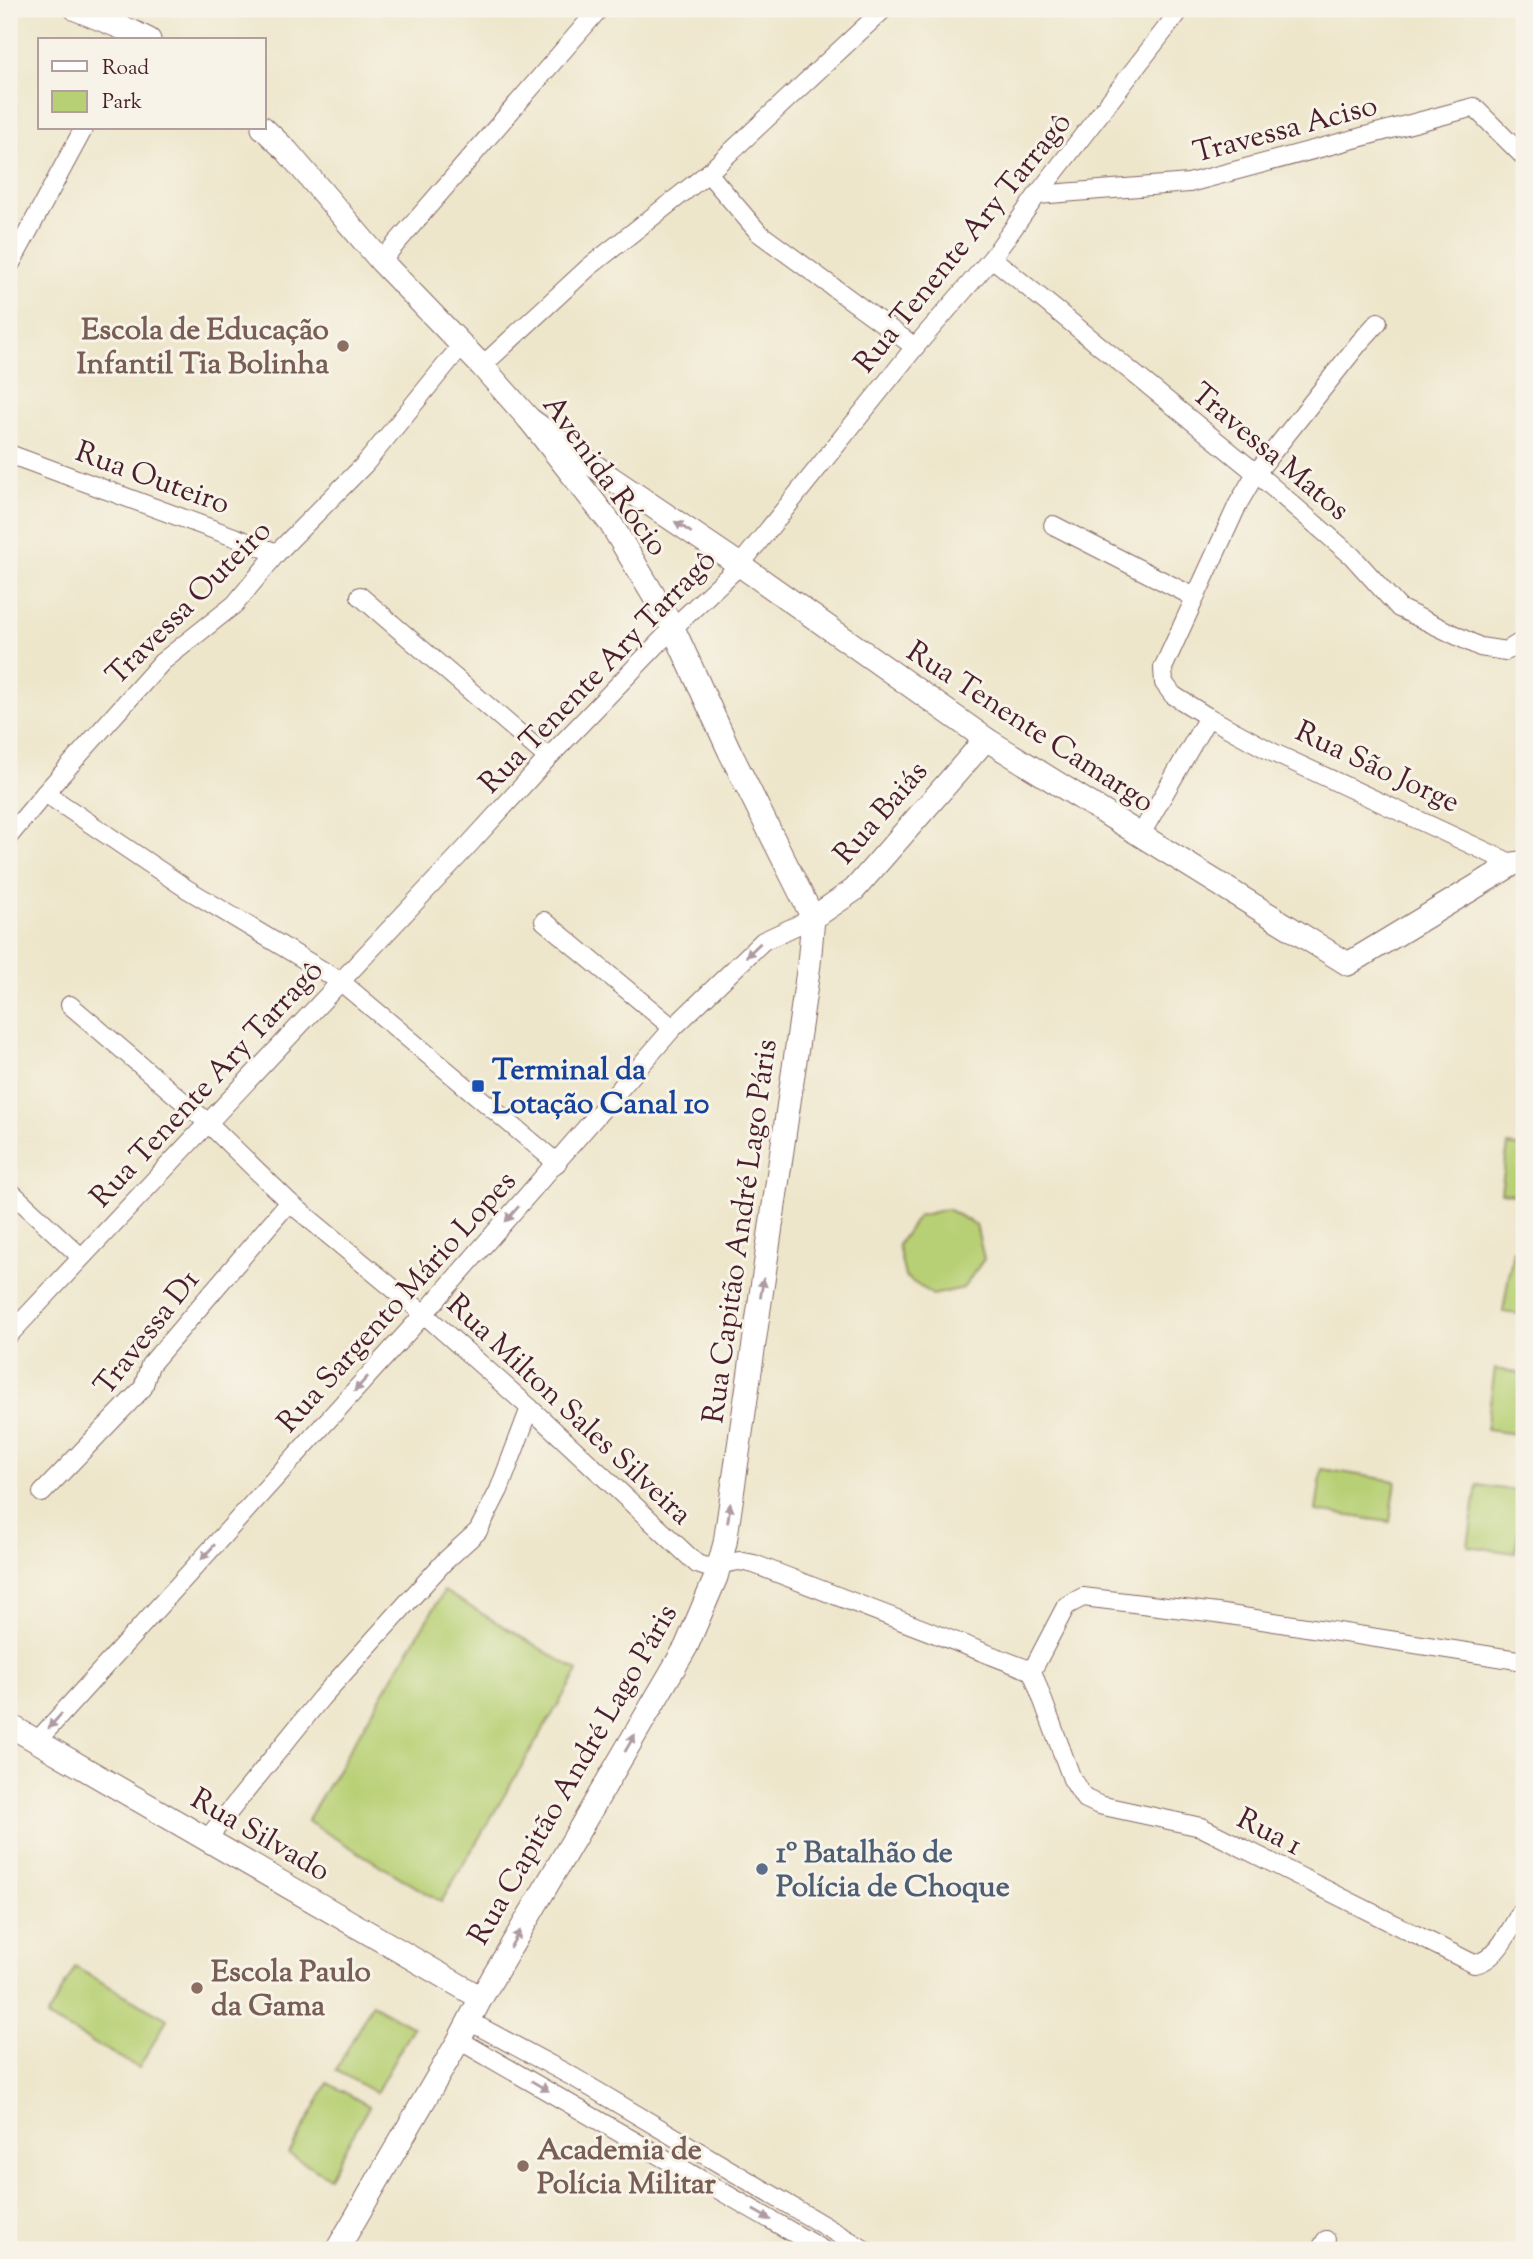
<svg xmlns="http://www.w3.org/2000/svg" width="1533" height="2259" font-family="'Sorts Mill Goudy',serif">
<style>
.green{fill:#b8d075;stroke:#817850;stroke-width:2}
.lines{fill:none;stroke-linecap:round;stroke-linejoin:round}
.minor-casing{stroke:#836563;stroke-width:20}
.tertiary-casing{stroke:#836563;stroke-width:25}
.minor{stroke:#fff;stroke-width:18}
.tertiary{stroke:#fff;stroke-width:23}
.oneway{fill:#ae9aa0}
.education-dot{fill:#8d6e63;stroke:#f7f3e8;stroke-width:2.5}
.transit-dot{fill:#1a4fb4;stroke:#f7f3e8;stroke-width:2.5}
.service-dot{fill:#5c6f8a;stroke:#f7f3e8;stroke-width:2.5}
.labels{text-anchor:middle;stroke-width:6;stroke-linejoin:round;paint-order:stroke}
.street-label{font-size:30px;fill:#4a1f2b;stroke:#f7f3e8}
.education-label{font-size:30px;font-weight:bold;fill:#785e54;stroke:#f7f3e8;text-anchor:start}
.transit-label{font-size:30px;font-weight:bold;fill:#164399;stroke:#f7f3e8;text-anchor:start}
.service-label{font-size:30px;font-weight:bold;fill:#4e5e75;stroke:#f7f3e8;text-anchor:start}
</style>
<rect width="100%" height="100%" fill="#f7f3e8"/>
<filter id="ink" filterUnits="userSpaceOnUse"><feTurbulence type="fractalNoise" baseFrequency=".0143" numOctaves="2"/><feDisplacementMap in="SourceGraphic" scale="14" xChannelSelector="R" yChannelSelector="G"/><feConvolveMatrix kernelMatrix="1 2 1 2 8 2 1 2 1" color-interpolation-filters="sRGB"/></filter>
<filter id="wash" filterUnits="userSpaceOnUse"><feTurbulence type="fractalNoise" baseFrequency=".00686" numOctaves="4" result="noise"/><feDisplacementMap in="SourceGraphic" scale="28" xChannelSelector="R" yChannelSelector="G"/><feGaussianBlur stdDeviation="1.57" result="paint"/><feColorMatrix in="noise" values="0 0 0 0 0 0 0 0 0 0 0 0 0 0 0 0 0 1.4 0 .05"/><feComposite in="paint" operator="in"/></filter>
<g filter="url(#wash)">
<rect width="100%" height="100%" fill="#eee6cb"/>
<g class="green">
<path d="M1508,1145L1524,1147V1196L1501,1192Z"/>
<path d="M947,1209L976,1225L984,1259L963,1288L933,1295L905,1277L898,1245L918,1216Z"/>
<path d="M1513,1250L1524,1251V1315L1503,1312Z"/>
<path d="M1495,1369L1524,1374V1435L1486,1430Z"/>
<path d="M1322,1469L1396,1481L1390,1522L1316,1511Z"/>
<path d="M1477,1485L1524,1492L1515,1553L1468,1546Z"/>
<path d="M444,1591L578,1671L441,1902L307,1821Z"/>
<path d="M75,1967L167,2019L139,2068L47,2017Z"/>
<path d="M372,2004L413,2027L376,2093L336,2070Z"/>
<path d="M328,2083L369,2106L329,2177L289,2154Z"/>
</g>
</g>
<g filter="url(#ink)">
<g class="lines">
<defs>
<g id="minor">
<path d="M708,173L759,233L915,347"/>
<path d="M1037,195L1189,183L1474,107L1524,157"/>
<path d="M992,258L1256,473L1352,556L1399,608L1480,647L1506,651L1524,640"/>
<path d="M381,261L599,9"/>
<path d="M9,267L84,128"/>
<path d="M482,366L589,267L708,173L884,9"/>
<path d="M9,454L277,553"/>
<path d="M1053,525L1194,597"/>
<path d="M360,596L548,758"/>
<path d="M1208,717L1272,752L1513,864"/>
<path d="M45,793L187,889L340,981L557,1163"/>
<path d="M9,836L45,793L162,662L235,604L277,553L365,464L461,346"/>
<path d="M1140,836L1208,717L1173,695L1164,683L1163,668L1238,504L1256,473L1359,343L1378,322"/>
<path d="M544,921L673,1028"/>
<path d="M70,1005L207,1122L289,1202L424,1314L530,1408L697,1564L706,1567L739,1561L754,1564L1032,1671L1066,1606L1083,1597L1217,1613L1524,1661"/>
<path d="M9,1190L81,1257"/>
<path d="M9,1335L465,849L548,758L673,628L740,565L915,347L992,258L1037,195L1181,9"/>
<path d="M42,1493L143,1388L150,1365L289,1202"/>
<path d="M1032,1671L1072,1779L1084,1798L1099,1805L1201,1827L1474,1964C1497,1962 1513,1924 1524,1906"/>
<path d="M37,1741L424,1314L673,1028L763,941L813,918"/>
<path d="M207,1839L321,1698L444,1562L478,1531L499,1490L530,1408"/>
<path d="M469,2021L575,2078L865,2250"/>
<path d="M459,2040L823,2250"/>
<path d="M1320,2250L1326,2240"/>
</g>
<g id="tertiary">
<path d="M76,9L135,33L149,40"/>
<path d="M263,128L287,151L381,261L482,366L529,419L611,524L673,628L730,752L813,918"/>
<path d="M529,419L611,478L740,565L986,739L1348,964L1513,864L1524,862"/>
<path d="M813,918L854,890L986,739"/>
<path d="M9,1725L481,1998"/>
<path d="M337,2250L459,2040L481,1998L686,1647L716,1577L725,1543L809,964L813,918"/>
</g>
</defs>
<use href="#minor" class="minor-casing"/>
<use href="#tertiary" class="tertiary-casing"/>
<use href="#minor" class="minor"/>
<use href="#tertiary" class="tertiary"/>
</g>
<defs><path id="oneway-solid" d="M-6-.8H1V-3.2L6.5 0L1 3.2V.8H-6Z" transform="scale(1.75)"/></defs>
<g class="oneway">
<use href="#oneway-solid" transform="translate(683 527) rotate(-146)"/>
<use href="#oneway-solid" transform="translate(753 950) rotate(136)"/>
<use href="#oneway-solid" transform="translate(512 1214) rotate(131)"/>
<use href="#oneway-solid" transform="translate(762 1288) rotate(-81)"/>
<use href="#oneway-solid" transform="translate(361 1384) rotate(132)"/>
<use href="#oneway-solid" transform="translate(729 1513) rotate(-82)"/>
<use href="#oneway-solid" transform="translate(208 1552) rotate(132)"/>
<use href="#oneway-solid" transform="translate(55 1721) rotate(132)"/>
<use href="#oneway-solid" transform="translate(630 1743) rotate(-60)"/>
<use href="#oneway-solid" transform="translate(515 1939) rotate(-60)"/>
<use href="#oneway-solid" transform="translate(540 2086) rotate(31)"/>
<use href="#oneway-solid" transform="translate(762 2215) rotate(30)"/>
</g>
</g>
<g class="education-dot">
<circle cx="343" cy="346" r="7"/>
<circle cx="197" cy="1988" r="7"/>
<circle cx="523" cy="2166" r="7"/>
</g>
<rect class="transit-dot" x="471" y="1079" width="14" height="14" rx="3.5"/>
<circle class="service-dot" cx="762" cy="1869" r="7"/>
<g class="labels">
<g class="street-label">
<text transform="translate(1285 128) rotate(-15)" y="10">Travessa Aciso</text>
<text transform="translate(962 242) rotate(-51)" y="10">Rua Tenente Ary Tarragô</text>
<text transform="translate(1271 451) rotate(40)" y="10">Travessa Matos</text>
<text transform="translate(606 475) rotate(54)" y="10">Avenida Rócio</text>
<text transform="translate(153 477) rotate(20)" y="10">Rua Outeiro</text>
<text transform="translate(188 602) rotate(-45)" y="10">Travessa Outeiro</text>
<text transform="translate(597 671) rotate(-46)" y="10">Rua Tenente Ary Tarragô</text>
<text transform="translate(1031 726) rotate(33)" y="10">Rua Tenente Camargo</text>
<text transform="translate(1378 766) rotate(25)" y="10">Rua São Jorge</text>
<text transform="translate(880 812) rotate(-49)" y="10">Rua Baiás</text>
<text transform="translate(206 1083) rotate(-47)" y="10">Rua Tenente Ary Tarragô</text>
<text transform="translate(739 1231) rotate(-82)" y="10">Rua Capitão André Lago Páris</text>
<text transform="translate(396 1301) rotate(-48)" y="10">Rua Sargento Mário Lopes</text>
<text transform="translate(146 1332) rotate(-52)" y="10">Travessa D1</text>
<text transform="translate(570 1409) rotate(43)" y="10">Rua Milton Sales Silveira</text>
<text transform="translate(572 1774) rotate(-60)" y="10">Rua Capitão André Lago Páris</text>
<text transform="translate(1270 1831) rotate(27)" y="10">Rua 1</text>
<text transform="translate(261 1834) rotate(30)" y="10">Rua Silvado</text>
</g>
<g class="education-label">
<text x="329" y="339" text-anchor="end">Escola de Educação<tspan x="329" dy="34">Infantil Tia Bolinha</tspan></text>
<text x="211" y="1981">Escola Paulo<tspan x="211" dy="34">da Gama</tspan></text>
<text x="537" y="2159">Academia de<tspan x="537" dy="34">Polícia Militar</tspan></text>
</g>
<g class="transit-label">
<text x="492" y="1079">Terminal da<tspan x="492" dy="34">Lotação Canal 10</tspan></text>
</g>
<g class="service-label">
<text x="776" y="1862">1º Batalhão de<tspan x="776" dy="34">Polícia de Choque</tspan></text>
</g>
</g>
<rect width="1533" height="2259" fill="none" stroke="#f7f3e8" stroke-width="35"/>
<rect x="38" y="38" width="228" height="91" fill="#f7f3e8" stroke="#b29e9c" stroke-width="2"/>
<rect x="52" y="61" width="35" height="10" fill="#ffffff" stroke="#b29e9c" stroke-width="2"/>
<text x="102" y="74" font-size="21" fill="#4a1f2b">Road</text>
<rect x="52" y="91" width="35" height="21" fill="#b8d075" stroke="#b29e9c" stroke-width="2"/>
<text x="102" y="108" font-size="21" fill="#4a1f2b">Park</text>
</svg>
